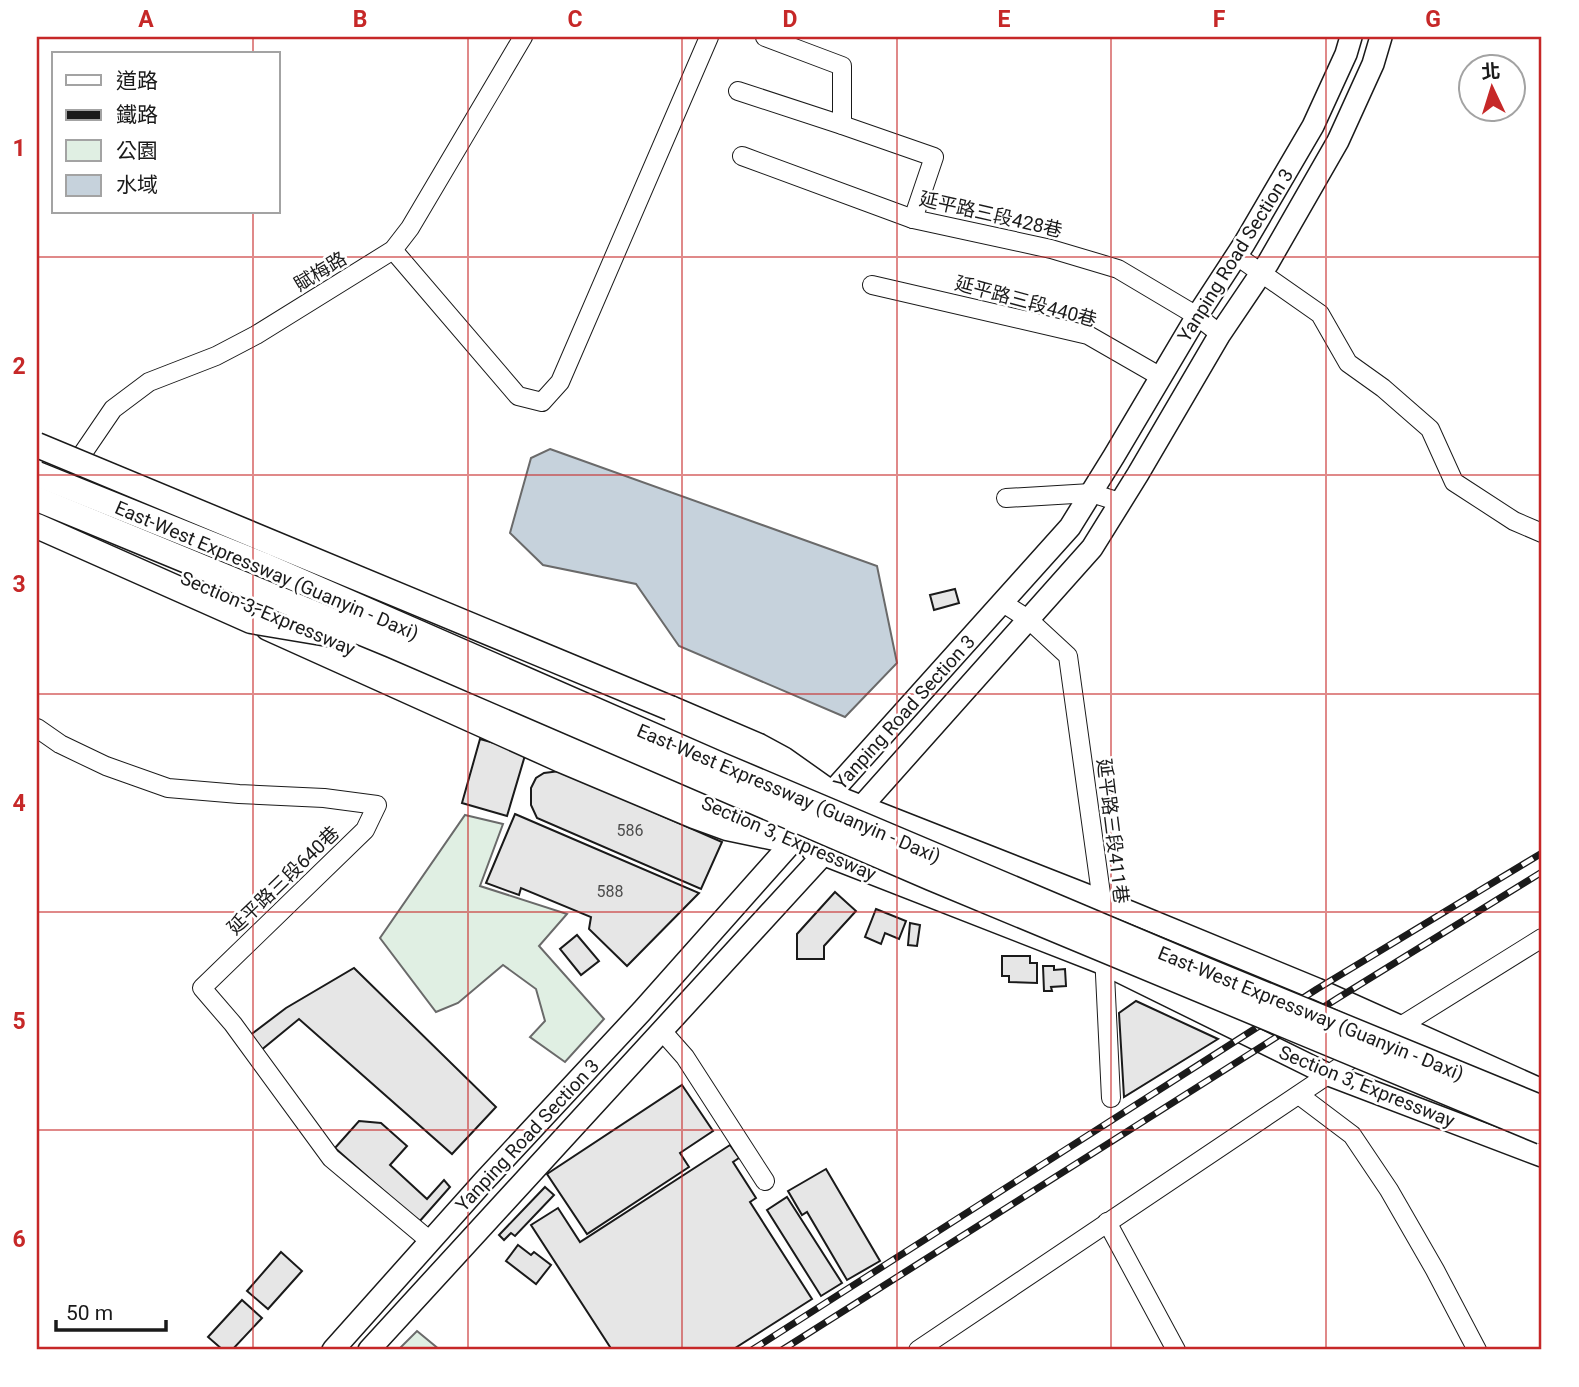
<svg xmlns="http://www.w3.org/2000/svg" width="1579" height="1387" font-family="Roboto,'Noto Sans TC',sans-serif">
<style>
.green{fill:#e0efe3;stroke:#6a6a6a;stroke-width:2}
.water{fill:#c6d2dc;stroke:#6a6a6a;stroke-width:2}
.building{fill:#e6e6e6;stroke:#1a1a1a;stroke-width:2}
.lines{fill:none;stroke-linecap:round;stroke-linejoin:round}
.minor-casing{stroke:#1a1a1a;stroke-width:20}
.major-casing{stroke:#1a1a1a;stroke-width:24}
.highway-casing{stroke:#1a1a1a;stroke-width:27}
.minor{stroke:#fff;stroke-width:18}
.major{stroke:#fff;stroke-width:21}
.highway{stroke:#fff;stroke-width:24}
.rail-casing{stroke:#1a1a1a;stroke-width:7}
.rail{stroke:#fff;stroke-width:4.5;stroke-dasharray:13;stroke-linecap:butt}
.highway-bridge-casing{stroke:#1a1a1a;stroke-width:27;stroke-linecap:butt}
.highway-bridge{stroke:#fff;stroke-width:24}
.grid{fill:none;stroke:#c62828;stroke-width:2;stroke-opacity:0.55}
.labels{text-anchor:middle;stroke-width:5;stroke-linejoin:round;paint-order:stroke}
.number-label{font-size:16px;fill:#4d4d4d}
.street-label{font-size:19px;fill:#1a1a1a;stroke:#fff}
.neatline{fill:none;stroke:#c62828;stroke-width:2.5}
.grid-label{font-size:23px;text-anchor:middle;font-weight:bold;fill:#c62828}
</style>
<rect width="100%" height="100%" fill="#fff"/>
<g class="green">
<path d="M465,815L503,824L480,886L567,914L539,946L604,1019L565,1062L530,1037L545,1021L536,989L503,965L458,1003L436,1012L380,938Z"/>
<path d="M417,1331L440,1350H398Z"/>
</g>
<path class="water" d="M550,449L877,566L897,663L845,717L679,646L636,584L543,565L510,533L531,458Z"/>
<g class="building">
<path d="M955,589L959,603L934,610L930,595Z"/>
<path d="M480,739L526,752L507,816L462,803Z"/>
<path d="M560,771L722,842L701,889L537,818L531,805V788L536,778L544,773Z"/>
<path d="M515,814L699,893L627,966L589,929L591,917L521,888L519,895L486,883Z"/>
<path d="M835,892L856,911L824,946V959H797V934Z"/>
<path d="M876,909L906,921L899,939L885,933L881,944L865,937Z"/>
<path d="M910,923L920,925L917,946L908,945Z"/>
<path d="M577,935L599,961L581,975L560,949Z"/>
<path d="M1002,956H1030V963H1037V983L1009,982V976H1002Z"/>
<path d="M1043,966H1054V970L1065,969L1066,986L1051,987L1052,991H1044Z"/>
<path d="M354,968L496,1107L452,1154L299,1019L260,1051L249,1036L286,1008Z"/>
<path d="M1136,1001L1218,1039L1124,1097L1119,1013Z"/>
<path d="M682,1085L713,1131L680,1153L689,1167L587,1234L547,1174Z"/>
<path d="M359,1121L381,1123L407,1146L390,1165L427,1199L444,1180L450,1187L419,1222L335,1148Z"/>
<path d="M730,1145L739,1158L733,1162L756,1198L750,1202L812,1299L732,1350H612L531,1225L558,1208L580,1242Z"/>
<path d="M826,1169L880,1261L847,1280L807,1212L802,1215L788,1191Z"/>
<path d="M545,1187L554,1195L515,1236L511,1233L504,1240L499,1235Z"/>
<path d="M787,1197L842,1283L821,1296L767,1210Z"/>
<path d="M518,1245L531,1255L534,1252L551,1265L536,1284L506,1261Z"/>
<path d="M281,1252L302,1271L268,1309L247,1291Z"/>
<path d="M242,1300L262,1318L232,1350H223L208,1337Z"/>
</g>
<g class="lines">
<defs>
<g id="minor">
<path d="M765,37L842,66V125"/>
<path d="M738,91L842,125L934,157L913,219"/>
<path d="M742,156L913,219L1051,249L1118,269L1197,316L1220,334"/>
<path d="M393,250L518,396L542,402L560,382L709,37"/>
<path d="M1237,256L1320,314L1348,363L1383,388L1430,429L1454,482L1514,521L1542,533"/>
<path d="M872,285L1088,335L1161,377"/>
<path d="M69,467L83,453L113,409L149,382L216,356L256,335L393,250L410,228L523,37"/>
<path d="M1006,498L1091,493L1120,502"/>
<path d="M1003,603L1028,619L1068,656L1102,901V912"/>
<path d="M37,728L60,744L106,766L168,788L239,794L324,798L377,805L365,830L202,988L233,1024L331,1158L430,1241"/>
<path d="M1104,954L1111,1098"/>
<path d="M662,1031L685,1057L765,1181"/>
<path d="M1391,1032L1542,938"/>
<path d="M1299,1095L1352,1135L1389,1190L1435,1270L1477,1350"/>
<path d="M1107,1222L1176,1350"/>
<path d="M918,1350L1365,1050"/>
</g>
<g id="major">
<path d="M37,513L285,621"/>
<path d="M338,583L802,783L1130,912L1317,989L1542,1090"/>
<path d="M325,638L767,829"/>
<path d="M822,805L831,793L1070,527L1114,456L1197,316L1244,244L1313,126L1346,54L1351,37"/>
<path d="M812,850L1104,964L1329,1075L1542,1156"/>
<path d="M333,1350L484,1181L642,1011L802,831"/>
<path d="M369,1350L823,855L862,806L1092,548L1138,474L1220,334L1268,263L1338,141L1373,64L1381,37"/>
</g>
<g id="highway">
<path d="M268,628L561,760L694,816L727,828L794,842"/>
<path d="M670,708L759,746L783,759L831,793"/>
</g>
</defs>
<use href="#minor" class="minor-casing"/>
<use href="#major" class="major-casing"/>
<use href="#highway" class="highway-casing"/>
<use href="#minor" class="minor"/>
<use href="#major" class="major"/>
<use href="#highway" class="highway"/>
<defs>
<g id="rail">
<path d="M752,1350L1317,989L1542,853"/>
<path d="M782,1350L1338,998L1542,872"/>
</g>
</defs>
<use href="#rail" class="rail-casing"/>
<use href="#rail" class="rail"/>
<defs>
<g id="highway-bridge">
<path d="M37,445L670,708"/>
<path d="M37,474L266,566L721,765L1206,970L1542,1108"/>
<path d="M37,499L391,645L931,878L1542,1132"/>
<path d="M37,526L251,621L346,637"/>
</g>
</defs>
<use href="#highway-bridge" class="highway-bridge-casing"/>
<use href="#highway-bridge" class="highway-bridge"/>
</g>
<path class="grid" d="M253,37V54M468,37V1350M682,37V1350M897,37V1350M1111,37V1350M1326,37V1350M253,212V1350M37,257H1542M37,475H1542M37,694H1542M37,912H1542M37,1130H1542"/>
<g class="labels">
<g class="number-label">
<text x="630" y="836">586</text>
<text x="610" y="897">588</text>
</g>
<g class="street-label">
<text transform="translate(991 214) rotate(13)" y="7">延平路三段428巷</text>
<text transform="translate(1235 255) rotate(-58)" y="7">Yanping Road Section 3</text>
<text transform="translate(320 271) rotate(-31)" y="7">賦梅路</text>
<text transform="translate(1026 301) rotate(15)" y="7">延平路三段440巷</text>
<text transform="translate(267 570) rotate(23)" y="7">East-West Expressway (Guanyin - Daxi)</text>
<text transform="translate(268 613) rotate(23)" y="7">Section 3, Expressway</text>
<text transform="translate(904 712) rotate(-48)" y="7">Yanping Road Section 3</text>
<text transform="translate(789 793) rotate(23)" y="7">East-West Expressway (Guanyin - Daxi)</text>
<text transform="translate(1113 831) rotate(83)" y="7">延平路三段411巷</text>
<text transform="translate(789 838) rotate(23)" y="7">Section 3, Expressway</text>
<text transform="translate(283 880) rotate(-44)" y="7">延平路三段640巷</text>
<text transform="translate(1311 1013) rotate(22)" y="7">East-West Expressway (Guanyin - Daxi)</text>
<text transform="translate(1367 1086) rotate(22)" y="7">Section 3, Expressway</text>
<text transform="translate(527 1135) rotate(-47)" y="7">Yanping Road Section 3</text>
</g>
</g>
<rect width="1579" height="1387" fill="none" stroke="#ffffff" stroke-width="77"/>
<rect x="52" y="52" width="228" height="161" fill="#ffffff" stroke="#a3a3a3" stroke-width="2"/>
<rect x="66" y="75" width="35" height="10" fill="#ffffff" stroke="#a3a3a3" stroke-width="2"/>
<text x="116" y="88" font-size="21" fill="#1a1a1a">道路</text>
<rect x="66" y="110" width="35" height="10" fill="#1a1a1a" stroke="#a3a3a3" stroke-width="2"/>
<text x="116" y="122" font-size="21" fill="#1a1a1a">鐵路</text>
<rect x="66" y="140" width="35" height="21" fill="#e0efe3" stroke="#a3a3a3" stroke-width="2"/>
<text x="116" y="158" font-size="21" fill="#1a1a1a">公園</text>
<rect x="66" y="175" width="35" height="21" fill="#c6d2dc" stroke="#a3a3a3" stroke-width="2"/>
<text x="116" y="192" font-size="21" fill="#1a1a1a">水域</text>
<g transform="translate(1492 88) rotate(356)"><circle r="33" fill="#ffffff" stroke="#a3a3a3" stroke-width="2"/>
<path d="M0-5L12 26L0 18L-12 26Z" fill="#c62828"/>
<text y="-10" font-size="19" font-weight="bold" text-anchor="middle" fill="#1a1a1a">北</text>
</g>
<path d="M56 1320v10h110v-10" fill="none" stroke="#1a1a1a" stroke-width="3.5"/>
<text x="66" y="1320" font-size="21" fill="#1a1a1a" stroke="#ffffff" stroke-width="5" paint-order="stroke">50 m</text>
<rect x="38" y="38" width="1502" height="1310" class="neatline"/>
<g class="grid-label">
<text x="146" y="27">A</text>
<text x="360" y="27">B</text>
<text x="575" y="27">C</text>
<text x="790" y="27">D</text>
<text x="1004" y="27">E</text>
<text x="1219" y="27">F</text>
<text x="1433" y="27">G</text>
<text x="19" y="156">1</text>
<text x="19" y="374">2</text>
<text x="19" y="592">3</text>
<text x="19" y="811">4</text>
<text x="19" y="1029">5</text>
<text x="19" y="1247">6</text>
</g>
</svg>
